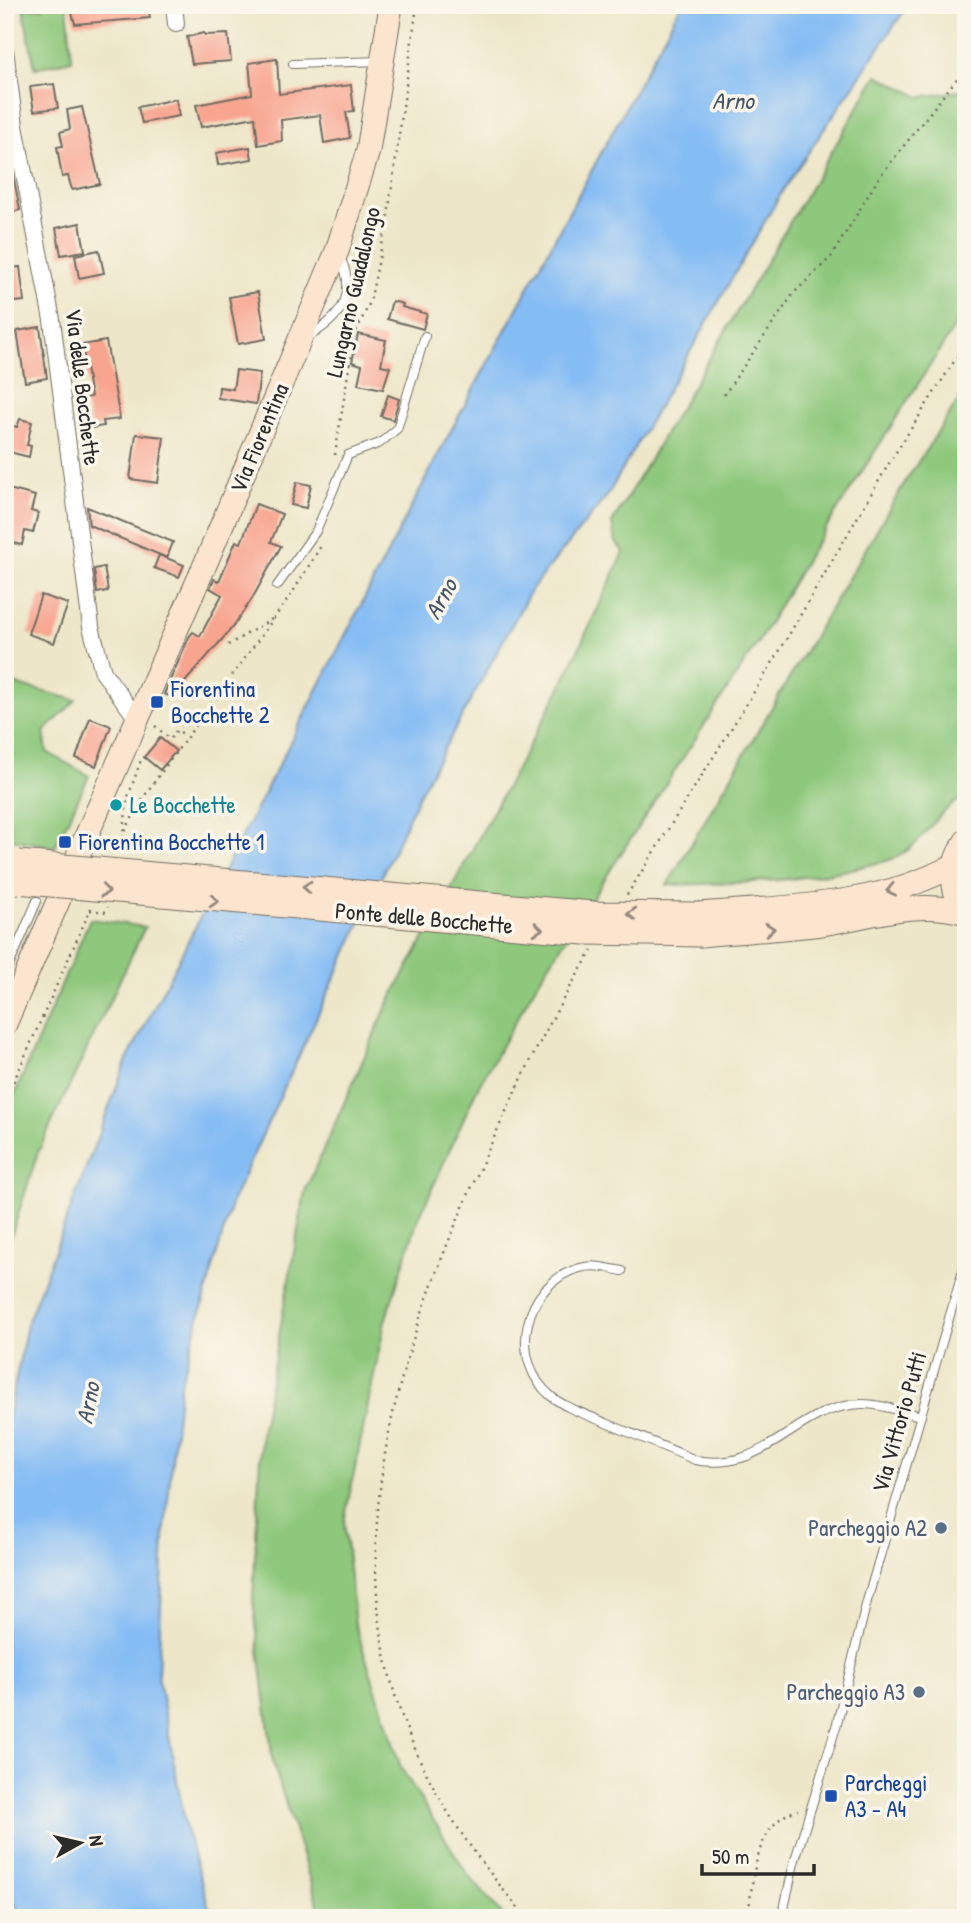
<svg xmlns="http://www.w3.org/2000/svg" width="971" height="1923" font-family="'Patrick Hand',sans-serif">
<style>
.green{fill:#8ec87c;stroke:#5c7a54;stroke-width:2}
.water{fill:#84bcf4;stroke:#587490;stroke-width:2}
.building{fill:#f8a590}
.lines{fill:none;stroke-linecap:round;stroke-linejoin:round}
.service-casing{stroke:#6f6c62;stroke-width:10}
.minor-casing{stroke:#6f6c62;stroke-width:18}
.secondary-casing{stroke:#6f6c62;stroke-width:25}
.path{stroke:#6f6c62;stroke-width:2.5;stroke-dasharray:2 5;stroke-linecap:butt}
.service{stroke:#fff;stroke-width:8}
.minor{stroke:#fff;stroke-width:16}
.secondary{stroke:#fce5cf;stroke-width:23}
.secondary-bridge-casing{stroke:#6f6c62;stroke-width:25;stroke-linecap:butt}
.secondary-bridge{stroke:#fce5cf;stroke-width:23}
.oneway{stroke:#94887d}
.transit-dot{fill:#1a4fb4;stroke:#fbf7ec;stroke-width:2.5}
.culture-dot{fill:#0f9aa8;stroke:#fbf7ec;stroke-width:2.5}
.service-dot{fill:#5c6f8a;stroke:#fbf7ec;stroke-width:2.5}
.labels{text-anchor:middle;stroke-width:7;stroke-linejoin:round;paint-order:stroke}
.street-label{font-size:23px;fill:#2b2b2b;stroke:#fbf7ec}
.transit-label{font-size:23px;fill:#164399;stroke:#fbf7ec;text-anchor:start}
.culture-label{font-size:23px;fill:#0d838f;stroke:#fbf7ec;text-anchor:start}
.service-label{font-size:23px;fill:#4e5e75;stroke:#fbf7ec;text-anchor:end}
.water-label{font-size:24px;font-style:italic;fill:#465667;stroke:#fbf7ec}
</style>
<rect width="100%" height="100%" fill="#fbf7ec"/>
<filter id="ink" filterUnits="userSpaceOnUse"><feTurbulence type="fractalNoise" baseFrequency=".0143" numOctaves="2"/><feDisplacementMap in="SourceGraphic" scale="14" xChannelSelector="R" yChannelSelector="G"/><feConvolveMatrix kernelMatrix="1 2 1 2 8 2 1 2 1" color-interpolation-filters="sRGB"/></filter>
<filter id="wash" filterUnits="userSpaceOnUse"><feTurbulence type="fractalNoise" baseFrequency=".00686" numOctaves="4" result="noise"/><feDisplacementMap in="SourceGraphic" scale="28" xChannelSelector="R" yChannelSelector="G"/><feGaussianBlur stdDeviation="1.57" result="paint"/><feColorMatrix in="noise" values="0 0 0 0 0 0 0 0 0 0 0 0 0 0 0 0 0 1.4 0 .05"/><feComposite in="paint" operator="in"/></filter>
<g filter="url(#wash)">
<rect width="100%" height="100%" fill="#ede6c8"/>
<g class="green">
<path d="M44,5H67L72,60L35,68L23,9L43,8Z"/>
<path d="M877,75L920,97L966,90V309L810,553L760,639L536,985L476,1091L417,1222L385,1321L344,1522L355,1624L401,1768L468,1875L505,1918H322L273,1763L253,1600L261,1435L305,1191L387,1006L561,687L624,552L615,541L612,523Z"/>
<path d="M966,389V796C933,813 928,839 899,856C891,861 878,863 869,865C803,882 735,883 667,885L907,479Z"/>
<path d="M5,682L76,700L44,732L47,752L89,776L55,847L5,838Z"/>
<path d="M90,919L145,927L38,1152L5,1256V1117Z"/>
</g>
<path class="water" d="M681,5H908L783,190L607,496L532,588L421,791L232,1201L180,1385L164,1537L158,1675L186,1830L212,1918H19L11,1886L5,1829V1433L27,1324L126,1062L440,451Z"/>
<g id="blocks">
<g class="building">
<path d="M70,5H148L150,18L75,24Z"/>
<path d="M204,33L205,35L228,34L231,61L192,64L187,37Z"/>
<path d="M277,59L279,94L351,85L354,111L346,112L350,138L324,143L320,115L281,120L282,141L258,145L255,117L201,127L196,105L252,94L249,63Z"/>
<path d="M54,84L58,108L34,111L30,87Z"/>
<path d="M176,99L179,116L142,123L138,107Z"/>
<path d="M82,107L100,184L72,190L68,176L62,177L57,147L63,146L60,132L70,129L67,110Z"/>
<path d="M250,147L252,159L218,165L216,153Z"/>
<path d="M10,159L20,210L5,214V160Z"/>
<path d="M80,223L85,251L61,255L56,228Z"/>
<path d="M99,250L104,273L79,278L75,255Z"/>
<path d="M20,267L24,301L5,303V269Z"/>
<path d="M258,292L266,339L238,344L229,297Z"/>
<path d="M392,301L403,304L402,307L427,314L423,329L387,319Z"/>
<path d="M40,327L47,378L25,382L17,331Z"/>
<path d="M358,334L386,340L381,365L390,367L383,389L358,384L362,365L352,362Z"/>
<path d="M106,341L120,419L103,421L104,426L91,428L84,398L91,397L82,345Z"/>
<path d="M236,370L260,373L256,404L218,398L219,387L233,389Z"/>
<path d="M388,395L399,399L393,420L381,416Z"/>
<path d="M20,419L32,422L27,445L31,446L29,457L5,451V424L17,427Z"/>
<path d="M136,434L164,437L158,483L130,479Z"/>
<path d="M297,482L311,485L306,508L291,505Z"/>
<path d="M5,488L35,496L31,511L38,513L33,533L25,531L22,545L5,541Z"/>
<path d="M256,504L282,514L271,542L281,546L252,599L232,628L172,697L164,694L189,637L193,632L200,636L222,595L210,588L214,579L219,581L236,541L241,543Z"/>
<path d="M87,507L173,542L167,558L89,525Z"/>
<path d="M159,555L184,565L179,577L154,568Z"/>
<path d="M104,567L108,591L97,593L94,569Z"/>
<path d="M41,595L68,604L54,643L28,634Z"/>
<path d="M90,718L111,726L96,766L76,758Z"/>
<path d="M160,738L176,751L160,770L144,757Z"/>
</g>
</g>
</g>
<g filter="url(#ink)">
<use href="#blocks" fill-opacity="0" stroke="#6f6c62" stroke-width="2"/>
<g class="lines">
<defs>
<g id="service">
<path d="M293,64L380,61"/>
<path d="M305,339C339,319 359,298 340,257"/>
<path d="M277,586L316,531L348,455L380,443L397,429L425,336"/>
<path d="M5,947L15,950"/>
<path d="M5,975L37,901"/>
<path d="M622,1271C608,1268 594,1264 580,1268C523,1283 507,1361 552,1397C567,1409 588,1415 606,1423C635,1435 665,1447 695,1460C770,1474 795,1405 863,1404C882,1404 903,1412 921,1416"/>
<path d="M782,1918L794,1863L836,1727L867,1601L966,1260"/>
</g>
<g id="minor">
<path d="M174,5L176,24"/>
<path d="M5,50L15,126L52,320L91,627L103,672L138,720"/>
</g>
<g id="secondary">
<path d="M966,841C951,861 948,891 966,911"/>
<path d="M78,855L207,560L337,251L368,151L391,5"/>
<path d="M700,914C783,907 880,907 954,865"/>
<path d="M702,935C741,931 782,929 821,924C870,917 917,898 966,913"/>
<path d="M5,1024L59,899"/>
</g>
</defs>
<use href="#service" class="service-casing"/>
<use href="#minor" class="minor-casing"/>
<use href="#secondary" class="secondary-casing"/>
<g class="path">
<path d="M348,355L349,316"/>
<path d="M724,395L794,293L831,257L880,176L966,67"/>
<path d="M335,455L354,336L370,302L388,216L417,5"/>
<path d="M228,645L272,619"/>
<path d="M155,726L170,739L177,730L186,736"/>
<path d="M124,831L127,800L141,760"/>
<path d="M118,851L127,827L147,792L291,595L321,546"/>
<path d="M627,895L776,657L891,460L966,343"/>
<path d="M90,910L106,912L108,907"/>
<path d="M5,1101L91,908"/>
<path d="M527,1918C483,1867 443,1813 416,1751C334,1571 391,1372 466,1200C504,1114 542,1030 592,951"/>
<path d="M748,1918C753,1880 754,1822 798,1810"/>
</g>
<use href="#service" class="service"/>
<use href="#minor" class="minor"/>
<use href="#secondary" class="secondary"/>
<defs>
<g id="secondary-bridge">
<path d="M19,862L593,913L700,914"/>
<path d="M17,882L585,933L702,935"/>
</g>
</defs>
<use href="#secondary-bridge" class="secondary-bridge-casing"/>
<use href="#secondary-bridge" class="secondary-bridge"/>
</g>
<defs><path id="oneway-chevron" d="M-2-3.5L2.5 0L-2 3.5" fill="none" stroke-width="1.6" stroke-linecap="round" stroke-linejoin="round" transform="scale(1.75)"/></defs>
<g class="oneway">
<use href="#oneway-chevron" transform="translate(307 887) rotate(-175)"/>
<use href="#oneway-chevron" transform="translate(891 890) rotate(168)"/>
<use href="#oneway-chevron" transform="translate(105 891) rotate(6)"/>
<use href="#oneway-chevron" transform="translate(214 901) rotate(5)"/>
<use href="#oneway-chevron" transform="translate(632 914) rotate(-178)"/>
<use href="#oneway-chevron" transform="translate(538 929) rotate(5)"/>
<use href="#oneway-chevron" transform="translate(770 929) rotate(-5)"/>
</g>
</g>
<g class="transit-dot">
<rect x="150" y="695" width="14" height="14" rx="3.5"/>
<rect x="58" y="835" width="14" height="14" rx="3.5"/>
<rect x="824" y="1789" width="14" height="14" rx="3.5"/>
</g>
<circle class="culture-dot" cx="116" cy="805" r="7"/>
<g class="service-dot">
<circle cx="941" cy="1528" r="7"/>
<circle cx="919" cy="1692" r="7"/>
</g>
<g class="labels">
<g class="street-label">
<text transform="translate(353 292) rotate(-77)" y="8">Lungarno Guadalongo</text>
<text transform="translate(83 387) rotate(83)" y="8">Via delle Bocchette</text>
<text transform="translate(259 438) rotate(-67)" y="8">Via Fiorentina</text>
<text transform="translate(424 918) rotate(5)" y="8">Ponte delle Bocchette</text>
<text transform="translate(899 1422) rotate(-74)" y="8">Via Vittorio Putti</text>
</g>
<g class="transit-label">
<text x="171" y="697">Fiorentina<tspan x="171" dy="26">Bocchette 2</tspan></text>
<text x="79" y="850">Fiorentina Bocchette 1</text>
<text x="845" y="1791">Parcheggi<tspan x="845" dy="26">A3 - A4</tspan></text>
</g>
<g class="culture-label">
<text x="130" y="813">Le Bocchette</text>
</g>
<g class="service-label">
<text x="927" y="1536">Parcheggio A2</text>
<text x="905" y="1700">Parcheggio A3</text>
</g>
<g class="water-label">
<text x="733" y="109">Arno</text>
<text transform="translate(441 599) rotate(-61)" y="8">Arno</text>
<text transform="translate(88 1403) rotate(-79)" y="8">Arno</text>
</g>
</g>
<rect width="971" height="1923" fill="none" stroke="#fbf7ec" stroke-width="28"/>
<g transform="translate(80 1843) rotate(82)" stroke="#fbf7ec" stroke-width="5" paint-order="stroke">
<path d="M0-5L12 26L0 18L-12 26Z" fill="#2b2b2b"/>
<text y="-10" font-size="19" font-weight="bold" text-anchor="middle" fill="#2b2b2b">N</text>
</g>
<path d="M702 1864v10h112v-10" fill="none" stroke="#2b2b2b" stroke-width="3.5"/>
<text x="712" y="1864" font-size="21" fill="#2b2b2b" stroke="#fbf7ec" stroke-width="5" paint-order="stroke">50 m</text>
</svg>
